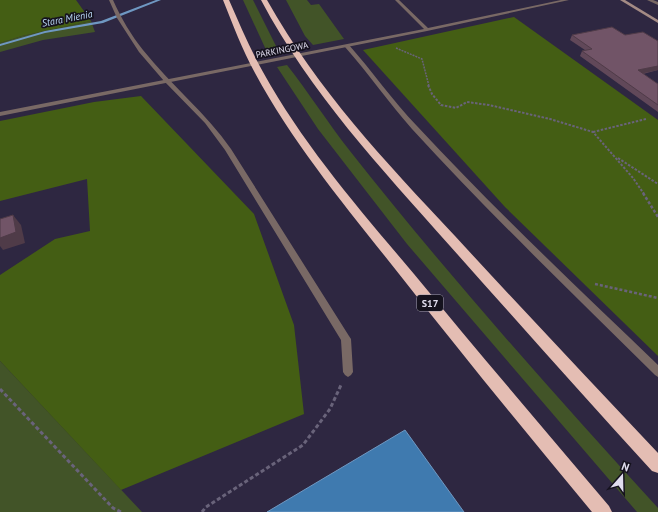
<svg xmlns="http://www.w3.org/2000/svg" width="658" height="512" font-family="'PT Sans',sans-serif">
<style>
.green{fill:#425428}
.forest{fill:#445e14}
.water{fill:#3f7aaf;stroke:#6f98c2}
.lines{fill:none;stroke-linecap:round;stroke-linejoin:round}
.stream{fill:#6f98c2;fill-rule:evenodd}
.path-far3{stroke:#69637a;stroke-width:1.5;stroke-dasharray:2 1;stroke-linecap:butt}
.path-far2{stroke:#69637a;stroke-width:2;stroke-dasharray:2.5 1.5;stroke-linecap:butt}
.path-far1{stroke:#69637a;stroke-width:2.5;stroke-dasharray:3 2;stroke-linecap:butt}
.path{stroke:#69637a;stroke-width:3;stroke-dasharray:4 2.5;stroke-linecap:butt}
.lane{fill:#796965;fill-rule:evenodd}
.street{fill:#796965;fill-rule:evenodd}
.secondary{fill:#a48b85;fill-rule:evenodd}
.highway{fill:#e4bdb3;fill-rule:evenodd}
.wall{fill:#614859}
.shaded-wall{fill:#4f3b48}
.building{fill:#715467;stroke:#4f3b48}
.labels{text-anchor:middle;stroke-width:3.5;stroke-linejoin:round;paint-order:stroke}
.far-street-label{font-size:9px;fill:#e0ddee;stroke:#15121e}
.far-water-label{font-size:10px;font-style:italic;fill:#bfdefc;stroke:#15121e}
.shield{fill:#15121e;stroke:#a3a0b0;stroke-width:1}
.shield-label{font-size:10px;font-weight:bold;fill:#e0ddee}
</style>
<rect width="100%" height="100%" fill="#2e2741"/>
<g class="green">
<path d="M243,0H253L278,50L267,52Z"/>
<path d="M286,0H307L311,5L319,4L344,39L313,45L305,36Z"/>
<path d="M91,21L95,32L43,40L0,52V43L22,36Z"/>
<path d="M287,65C309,93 328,123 350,151C447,274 552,392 658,508V512H637L407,244L318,129L277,67Z"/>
<path d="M0,361L142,512H0Z"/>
</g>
<g class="forest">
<path d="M0,0H76L91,21L22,36L0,43Z"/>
<path d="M514,17L658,120V356L505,207L363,50Z"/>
<path d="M141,96L254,214L294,325L304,414L121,490L0,361V275L55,239L90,231L87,179L0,201V121L94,102Z"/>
</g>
<path class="water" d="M405,430L464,512H267Z"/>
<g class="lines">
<path class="stream" d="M156,0H161L103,23L45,33L0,46V44L45,31L101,21Z"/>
<path class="path-far3" d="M396,48L422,59L429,86"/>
<g class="path-far2">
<path d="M428,85L432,94L441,105L456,108L467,102L489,105L550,119L593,132L633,178L644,194"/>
<path d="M593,132L646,119"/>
<path d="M618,158L658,184"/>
</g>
<g class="path-far1">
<path d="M643,193L658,217"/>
<path d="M595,284L658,298"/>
</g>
<g class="path">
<path d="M0,389L113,508L121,512"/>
<path d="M202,512L206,507L303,445L330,409L341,385"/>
</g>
<g class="lane">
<path d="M109,0H113C121,18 131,35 143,50C171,85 206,113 231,149L349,336L351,339L353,372L351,375L348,377L345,375L343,372L341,340L225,150L205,123L164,81L139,52L117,18Z"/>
<path d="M647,0H653L658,2V5Z"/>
<path d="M345,45H349C372,71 393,101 417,126C494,209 577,287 658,365V377L655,375C573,294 490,214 412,129C389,103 369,74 345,47Z"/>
</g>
<path class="street" d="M395,0H399L428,28L561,0H569L427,31L0,116V112L424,29Z"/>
<path class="secondary" d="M620,0H625L658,20V23Z"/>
<g class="highway">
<path d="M223,0H229C240,25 250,49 263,72C304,146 360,210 414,274C478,352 544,429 609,506L612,512H592C528,435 465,358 403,279C351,213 295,147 255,73C242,49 233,25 223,0Z"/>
<path d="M261,0H267C319,92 384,160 455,236C522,309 590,381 658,453V473L652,471C584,397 517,321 450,246C380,167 311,94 261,0Z"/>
</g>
</g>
<path class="wall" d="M572,35L658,70L643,74L658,84V112L580,56L582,51L585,50L570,40Z"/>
<g class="shaded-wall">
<path d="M658,66V70L635,75L638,70Z"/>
<path d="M13,215L21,225L25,243L3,250L0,246V238Z"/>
</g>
<g class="building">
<path d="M612,27L625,35L643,32L658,41V66L638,70L658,84V105L582,51L592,49L572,35Z"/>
<path d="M13,215L16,232L0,238V219Z"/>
</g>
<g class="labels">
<g class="far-street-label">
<text transform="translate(282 50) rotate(-11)" y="3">PARKINGOWA</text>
</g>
<g class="far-water-label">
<text transform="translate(67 18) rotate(-11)" y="4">Stara Mienia</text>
</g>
<rect class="shield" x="417" y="295" width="26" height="16" rx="3"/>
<g class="shield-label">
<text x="430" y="307">S17</text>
</g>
</g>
<g transform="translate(622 476) rotate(20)" stroke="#15121e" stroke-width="3" paint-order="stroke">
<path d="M0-3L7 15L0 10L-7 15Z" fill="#e0ddee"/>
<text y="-6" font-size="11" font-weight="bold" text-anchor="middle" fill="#e0ddee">N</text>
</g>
</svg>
